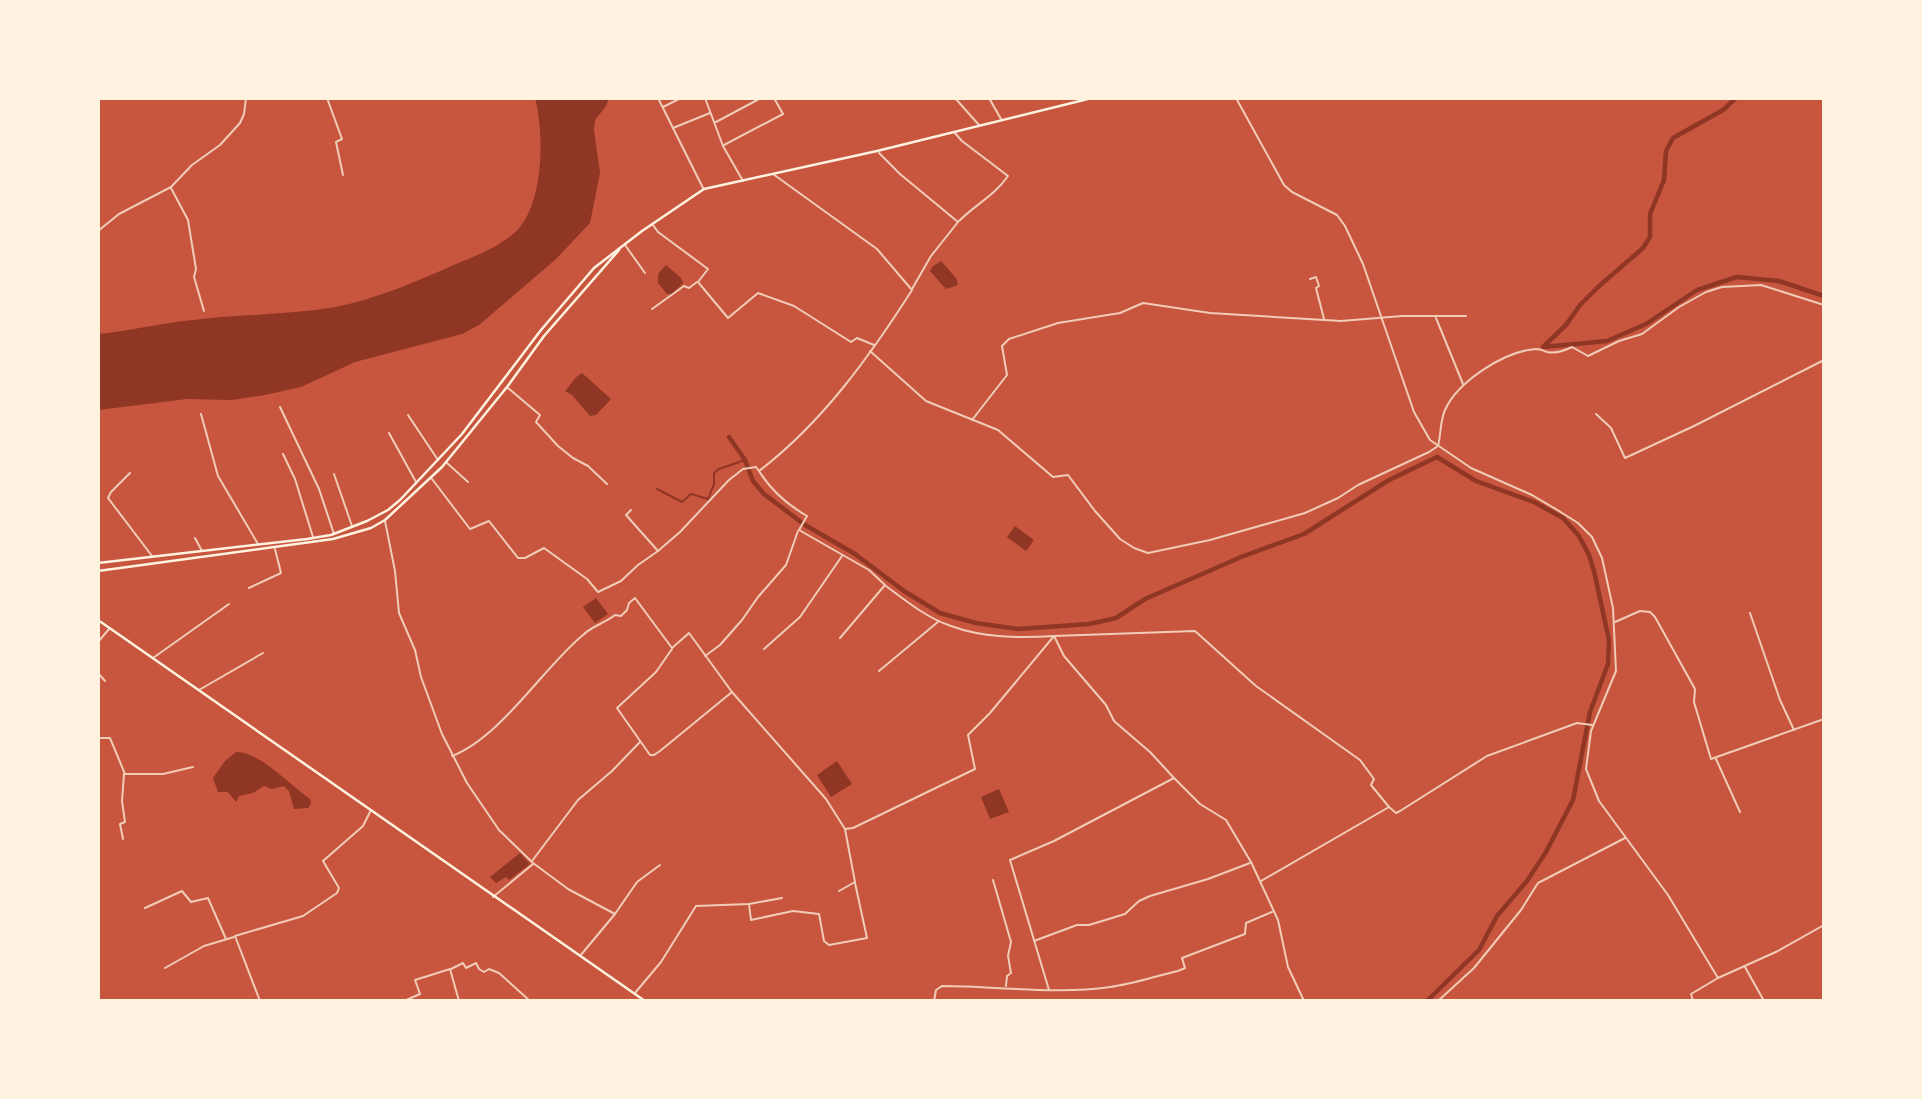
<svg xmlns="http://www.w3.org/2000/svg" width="1922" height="1099" font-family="'IBM Plex Sans',sans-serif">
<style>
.water{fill:#8f3625}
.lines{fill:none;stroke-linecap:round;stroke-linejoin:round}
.stream{stroke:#8f3625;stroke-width:2}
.canal{stroke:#8f3625;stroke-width:4.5}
.minor{stroke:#f1ccb7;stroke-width:2}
.secondary{stroke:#fff3e0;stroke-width:2.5}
.primary{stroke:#fff3e0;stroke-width:2.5}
</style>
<rect width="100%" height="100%" fill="#c8553d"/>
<g class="water">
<path d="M535,98H609L606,106L595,120L594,130L600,173L590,223L556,259L479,325L462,334L355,362L301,387L265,395L232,400L187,399L98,410V334C130,331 161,323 193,320C240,314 288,315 336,307C376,299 418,281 456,264C476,256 506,244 520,227C544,198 544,132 535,98Z"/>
<path d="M941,261L956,278L958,285L946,289L930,271L933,266Z"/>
<path d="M666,265L681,278L683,283L672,294H667L658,283V274Z"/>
<path d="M582,373L611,399L596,415L590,416L572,395L565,391C571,385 574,377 582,373Z"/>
<path d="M1015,526L1034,540L1026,551L1007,537Z"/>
<path d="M596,598L608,614L595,623L583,607Z"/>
<path d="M236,752C259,751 291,786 310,799L311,804L308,808L294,809L289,791L284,786L272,789L264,786L253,793L239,796L236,802L228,792H218L213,778L225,761Z"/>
<path d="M837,761L852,784L831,797L817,775Z"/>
<path d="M999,789L1009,812L990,819L981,797Z"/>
<path d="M520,853L530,864L509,880L506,877L496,883L490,877Z"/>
</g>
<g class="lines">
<path class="stream" d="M657,489L682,502L691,494L708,499L714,484V473L719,469L745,460"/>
<g class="canal">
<path d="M1736,98L1723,110L1673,138L1666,151L1664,180L1650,214V237L1643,248L1598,287L1580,305L1566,325L1543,347L1607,341L1646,324L1697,290L1737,277L1779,281L1824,296"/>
<path d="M729,437L745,460L753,481L764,494L805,525L855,554L904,591L940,613L976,623L1018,629L1089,624L1116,618L1145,599L1241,557L1304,534L1389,480L1437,457L1476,481L1534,502L1563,518L1579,536L1589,555L1594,571L1609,640L1608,664L1590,712L1573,800L1546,852L1527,881L1497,916L1479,950L1427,1001"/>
</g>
<g class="minor">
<path d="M327,98L342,139L336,142L343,175"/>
<path d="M658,98L703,188"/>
<path d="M705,98L723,146L743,181"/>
<path d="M955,98L979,125"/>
<path d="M989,98L1001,119"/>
<path d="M1236,98L1284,185L1292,192L1337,215L1345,226L1363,264L1414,412L1430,440L1471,468L1532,495L1559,511L1578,523L1592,537L1602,558L1613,608L1616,671L1591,731L1586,769L1599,801L1668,895L1718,978"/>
<path d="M663,107L681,98"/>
<path d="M716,122L761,98"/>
<path d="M673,128L710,113"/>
<path d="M954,132L962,141L1008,176C994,196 976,204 959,221"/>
<path d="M724,145L783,114L774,98"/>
<path d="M879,153L900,174L958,222L931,256L912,289"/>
<path d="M773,174L877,249L912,290C870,356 822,423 759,471C770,489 788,505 807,516L799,530L869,570L885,585L840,638"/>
<path d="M171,188L188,220L196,269L194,277L204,311"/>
<path d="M653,225L658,232L708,269L698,282L728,318L758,293L794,306L851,342L857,338L874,345"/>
<path d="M98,231L119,214L171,187L192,165L220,145L240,123L244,114L246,98"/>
<path d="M625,245L645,273"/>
<path d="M1310,279L1316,277L1319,286L1316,288L1324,319"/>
<path d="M652,309L684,286L689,288L697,282"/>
<path d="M1436,318L1463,384"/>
<path d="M870,351L926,401L998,430L1053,477L1068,475L1095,511L1120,539L1134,548L1148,553L1210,540L1305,513L1338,498L1358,485L1429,452L1438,446C1441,435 1440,421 1445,410C1458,381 1505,351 1536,349C1541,349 1542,350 1547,352C1556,354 1564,351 1572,347L1588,356L1619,341L1642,334L1679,307L1706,292L1722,287L1761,285L1824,305"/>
<path d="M508,388L540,415L536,422L558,446L573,458L588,466L607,484"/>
<path d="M280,407L319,489L334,534"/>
<path d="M201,414L218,476L258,544"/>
<path d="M1596,414L1611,428L1625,458L1694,426L1824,360"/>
<path d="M408,415L438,460"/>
<path d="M972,420L1007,375L1002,346L1009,339L1058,323L1120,313L1143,303L1210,313L1341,321L1402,316H1466"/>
<path d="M389,433L416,482"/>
<path d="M283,454L295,479L313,537"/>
<path d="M447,463L468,482"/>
<path d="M130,473L111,492L108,498L152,556"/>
<path d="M334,474L352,526"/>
<path d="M432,479L470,529L489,521L518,558H525L544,548L587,579L598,592L621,581L638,565L658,551"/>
<path d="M631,510L626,515L658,551L680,532L729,480L743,469L756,467L759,471"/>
<path d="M385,521L395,571L399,613L415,650L421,677L442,734L467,783L499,830L533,863L568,889L615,914L580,956"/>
<path d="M195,538L202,551"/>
<path d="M249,588L281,573L275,549"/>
<path d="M1750,613L1780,700L1794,730"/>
<path d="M1615,622L1640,611L1650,612L1655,617L1695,689L1694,702L1711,759L1824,719"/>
<path d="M98,642L109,629"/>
<path d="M672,649L656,672L617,708L650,755H654L660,751L732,692"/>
<path d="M764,649L800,617L842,556"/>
<path d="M705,656L720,645L742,620L758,597L786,565L798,531"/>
<path d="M153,658L229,604"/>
<path d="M879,671L939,621"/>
<path d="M98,673L105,681"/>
<path d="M199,690L263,653"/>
<path d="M98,738H110L125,774H163L193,767"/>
<path d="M452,756C501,737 543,668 583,635C592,626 605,623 615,615L621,616L627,610L629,603L635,598L672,648L689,633L732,692L826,799L845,829"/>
<path d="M1716,759L1740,812"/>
<path d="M1174,778L1150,752L1114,721L1106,705L1064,656L1054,636L1195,631L1256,686L1360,760L1374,779L1371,785L1389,807"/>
<path d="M123,839L120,824L125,822L122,801L124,774"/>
<path d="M532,861L578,800L612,771L640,742"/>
<path d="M993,880L1011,942L1008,956L1011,973L1007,976L1006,986"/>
<path d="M1261,881L1389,807L1396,813L1400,811L1487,756L1577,723L1592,725"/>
<path d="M839,891L855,882L845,829L853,828L975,769L968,735L990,713L1054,636C1020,638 983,638 951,626C927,618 906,601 886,586"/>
<path d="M493,897L533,864"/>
<path d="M749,904L751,920L793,911L819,914L824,941L829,945L867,938L855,883"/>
<path d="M145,908L182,891L191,902L208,898L226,939"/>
<path d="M615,914L637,882L660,865"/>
<path d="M1034,941L1077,925H1089L1125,914L1139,901L1150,896L1208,879L1250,863"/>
<path d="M1745,967L1764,1001"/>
<path d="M165,968L204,946L234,937"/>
<path d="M451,969L463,963L466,968L476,963L479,969L484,972L489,969L499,973L530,1001"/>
<path d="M1049,990L1010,860L1054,841L1174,778L1200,804L1226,820L1251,862L1278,920L1288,967L1304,1001"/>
<path d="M635,993L661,962L696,906L749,904L782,898"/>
<path d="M260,1001L235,936L303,916L337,893L339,888L323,861L363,826L370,812"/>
<path d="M404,1001L420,994L415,980L450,969L459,1001"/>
<path d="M934,1001L936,990L942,986C997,986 1056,995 1110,987C1133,984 1156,976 1178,971L1185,968L1182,958L1245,934L1246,923L1272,912"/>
<path d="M1438,1001L1474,968L1521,910L1538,883L1625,838"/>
<path d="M1693,1001L1691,994L1718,978L1778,951L1824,925"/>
</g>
<path class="secondary" d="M98,620L645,1001"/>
<g class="primary">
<path d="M98,563L307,539L331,535L367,521L388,510L400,500L462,434L541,330L594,268L642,231L704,189L877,151L1092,98"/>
<path d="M98,571L333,539L371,528L385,520L442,467L507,387L544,336L619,250"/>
</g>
</g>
<rect width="1922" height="1099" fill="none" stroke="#fff3e0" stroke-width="200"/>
</svg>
